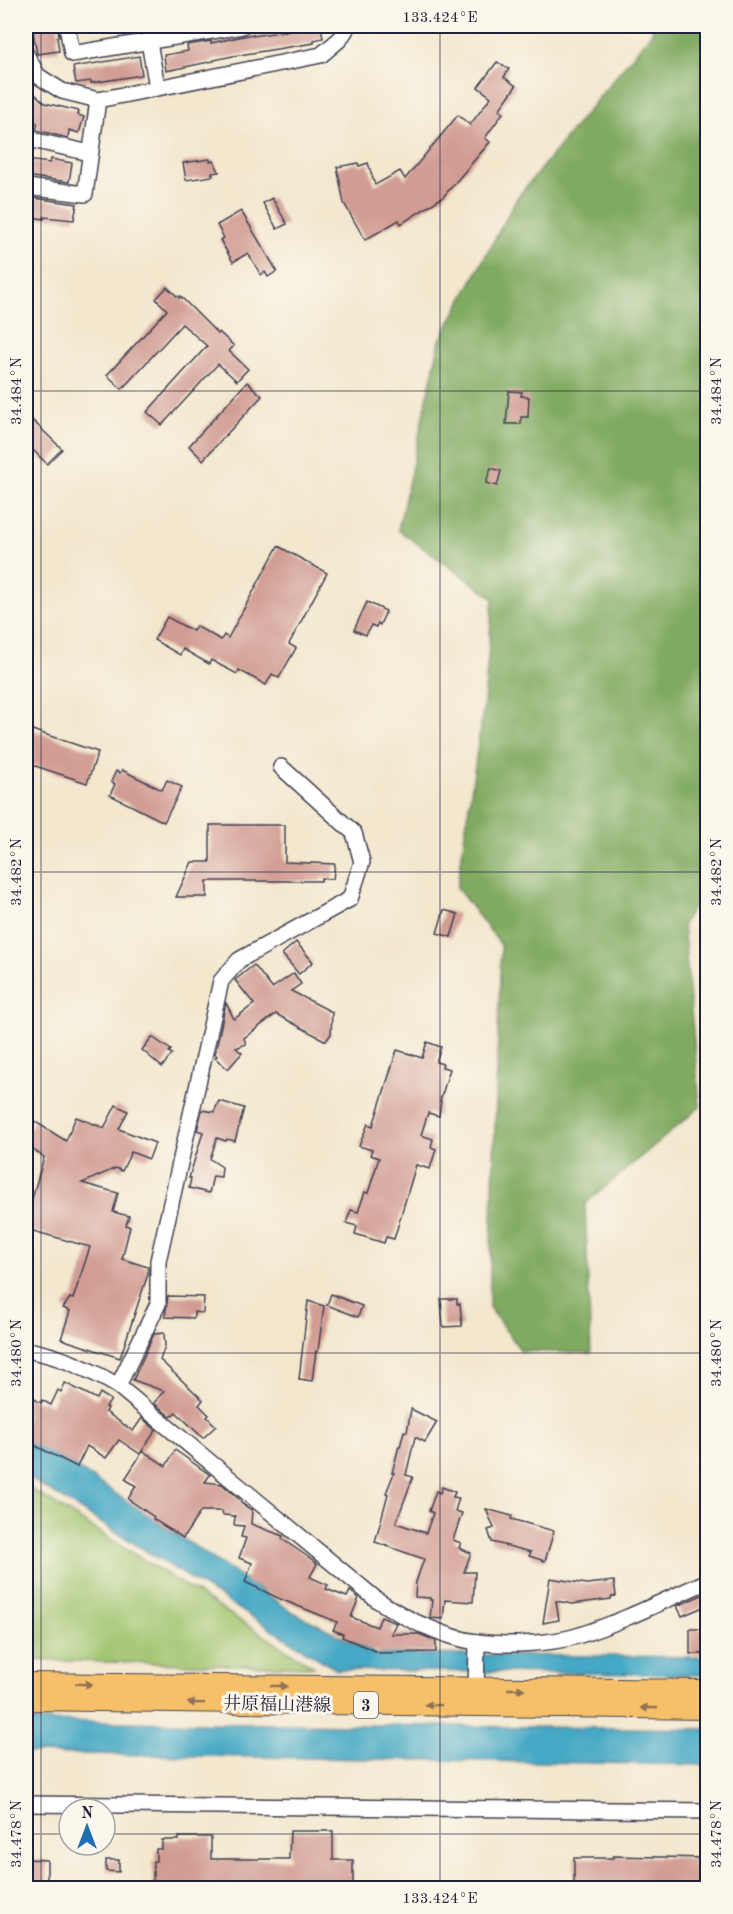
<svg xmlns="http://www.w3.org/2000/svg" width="733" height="1914" font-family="'Old Standard TT','Noto Serif JP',serif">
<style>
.green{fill:#a0c46e;stroke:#617354;stroke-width:1.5}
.forest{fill:#80aa61;stroke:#51664e;stroke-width:1.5}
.water{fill:#44a8c4;stroke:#336580;stroke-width:1.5}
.building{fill:#d19c93}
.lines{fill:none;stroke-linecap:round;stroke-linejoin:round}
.minor-casing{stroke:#414051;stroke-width:18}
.major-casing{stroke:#414051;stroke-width:22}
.minor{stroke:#fff;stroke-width:15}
.major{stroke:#f6c06b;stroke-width:20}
.oneway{fill:#8c7153}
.ticks{fill:none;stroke:#22223b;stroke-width:1.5;stroke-opacity:0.45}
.labels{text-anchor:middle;stroke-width:6;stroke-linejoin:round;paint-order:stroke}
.shield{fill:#fbf7ec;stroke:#636270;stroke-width:1.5}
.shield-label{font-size:16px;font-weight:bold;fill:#22223b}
.street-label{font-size:18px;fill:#22223b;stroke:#fbf7ec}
.neatline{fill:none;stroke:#22223b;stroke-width:2}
.ticks-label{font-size:15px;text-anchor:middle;fill:#22223b}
</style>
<rect width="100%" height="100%" fill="#fbf7ec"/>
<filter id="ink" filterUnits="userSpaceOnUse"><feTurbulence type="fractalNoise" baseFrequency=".0167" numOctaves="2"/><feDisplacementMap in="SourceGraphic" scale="12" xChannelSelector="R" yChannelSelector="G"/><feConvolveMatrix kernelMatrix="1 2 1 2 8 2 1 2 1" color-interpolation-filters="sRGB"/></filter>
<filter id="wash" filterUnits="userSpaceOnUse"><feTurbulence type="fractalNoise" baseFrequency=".008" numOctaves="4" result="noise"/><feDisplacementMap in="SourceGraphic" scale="24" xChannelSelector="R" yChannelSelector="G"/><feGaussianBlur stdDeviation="1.35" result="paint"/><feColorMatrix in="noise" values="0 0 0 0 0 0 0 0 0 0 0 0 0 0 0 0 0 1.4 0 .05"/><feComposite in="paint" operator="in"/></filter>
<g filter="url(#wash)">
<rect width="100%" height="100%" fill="#f3e7ce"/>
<path class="green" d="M26,1486L314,1667L26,1660Z"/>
<path class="forest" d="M651,26H707L708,881L683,924L700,1107L585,1204L591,1353L521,1351L489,1307L501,945L457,888L484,703L493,598L398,530L440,340L517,198L653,31Z"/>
<g class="water">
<path d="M26,1434L293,1612L376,1654L707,1657V1675L337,1670L26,1476Z"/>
<path d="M26,1721L707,1729V1765L26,1753Z"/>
</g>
<g id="blocks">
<g class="building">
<path d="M32,26H58L59,37H57L59,51L37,54Z"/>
<path d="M293,26H321L323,38L314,40V43L233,56L214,60V61L166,71L164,55L188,51L187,45L211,41V43L253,34V36L294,30Z"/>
<path d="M139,56L142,75L91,83V81L76,83L73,67Z"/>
<path d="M497,62L509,69L504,77L516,86L499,110L503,113L485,138L490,142L443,197L401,224L399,220L365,240L344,203L337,167L358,163L359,166L368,163L375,185L400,171L405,179L458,115L470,125L491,97L478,87Z"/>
<path d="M26,86L45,103L79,111L78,115L84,117L79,133L69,130L68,138L36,130L38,124L26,113Z"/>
<path d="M51,159L72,163L69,182L26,176V160L50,163Z"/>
<path d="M210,159V161H214L219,172L212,173L213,176L186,180L183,163Z"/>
<path d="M26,197L77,204L74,220L44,217V219L26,216Z"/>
<path d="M272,198L287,224L277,229L263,203Z"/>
<path d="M241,211L277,271L268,277L265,272L261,275L248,253L233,262L220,240L224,238L217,225Z"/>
<path d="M167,287L179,298L180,296L218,334L219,332L234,346L229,351L248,369L237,381L218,364L162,425L147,412L207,346L182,324L122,389L107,375L167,310L156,299Z"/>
<path d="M247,382L262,396L203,460L189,446Z"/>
<path d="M509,391L522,392L521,396L529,397L528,417H521V424H506Z"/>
<path d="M26,414L62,449L47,464L26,443Z"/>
<path d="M491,468L501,471L497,486L486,483Z"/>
<path d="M278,546L327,573L289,644L296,648L279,678L272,674L266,685L239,670L237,674L211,660L209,664L183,649L180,655L154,640L167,617L193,631L196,626L221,640L224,635L228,638Z"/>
<path d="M367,602L386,611L380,625L378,623L376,627L371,625L366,635L354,630Z"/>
<path d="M26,728L98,752L87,783L26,763Z"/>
<path d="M122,770L162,790L167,780L182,787L164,822L110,795L115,784L111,782L116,771L120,773Z"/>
<path d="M210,825H285V862L335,864L333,879L321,878V881H207V897H176L192,862H210Z"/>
<path d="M444,910L458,914L451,937L437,933Z"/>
<path d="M296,942L313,962L299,974L282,954Z"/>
<path d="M254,965L272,988L294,973L301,984L291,991L332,1012L331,1034L326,1041L276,1014L244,1038L246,1044L236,1048L242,1053L228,1069L215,1058L217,1056L215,1054L226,1003L234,1019L254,1004L235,980Z"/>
<path d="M152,1037L171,1050L169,1052L172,1054L162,1067L142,1050Z"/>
<path d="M427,1042L441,1047L436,1062L443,1064L442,1067L450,1069L440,1101H441L439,1116L428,1113L421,1135L433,1139L431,1147L436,1149L430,1169L416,1165L394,1239L386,1237L384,1243L355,1234L357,1226L346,1223L351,1210L358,1212L365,1192L368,1193L379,1158L370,1155L372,1150L359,1146L368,1124L373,1126L397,1050L422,1058Z"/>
<path d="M219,1101L244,1108L235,1141L227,1139L226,1141L217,1138L210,1159L222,1167L221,1177L213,1176L209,1193L189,1188L191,1178H189L203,1132L197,1130L202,1110L214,1112Z"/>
<path d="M116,1105L128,1111L119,1129L155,1143L149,1159L131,1152L122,1171L116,1168L82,1183L118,1193L113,1212L129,1216L126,1225L130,1227L122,1259L148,1267V1274L120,1358L61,1339L70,1311L63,1308L70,1298L73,1299L90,1247L26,1229V1197L32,1199L44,1157L26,1145V1134L34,1121L66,1141L76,1117L104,1128Z"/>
<path d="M331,1294L362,1306L358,1317L327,1305Z"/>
<path d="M168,1296L204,1297L203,1313L194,1312V1318L165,1317Z"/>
<path d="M441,1299H457V1304H460L462,1326L443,1327Z"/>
<path d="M308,1301L324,1306L318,1351H316L312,1381L299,1379Z"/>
<path d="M164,1333L165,1346L160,1360L203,1400L199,1405L209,1415L207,1417L216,1426L203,1438L176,1412L171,1417L154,1403L164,1391L133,1380L154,1334Z"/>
<path d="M65,1383L97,1399L100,1393L111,1400L106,1407L108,1408L106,1412L133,1431L142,1418L156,1430L140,1454L119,1440L106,1458L87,1446L77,1467L26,1441V1394L41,1403L42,1400L51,1405L58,1390L61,1392Z"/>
<path d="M411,1409L437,1422L425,1442L415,1437L406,1475L413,1477L396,1523L426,1533L433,1513L429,1511L436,1491L440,1493L442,1487L455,1492L453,1497L459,1498L455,1511L462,1513L453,1540L461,1543L459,1548L471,1553L464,1572H475L473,1602L445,1600L443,1619L430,1618L432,1600H430V1598L415,1597L416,1582L424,1559L375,1542L388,1494L386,1493L394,1473H392L399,1446L400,1447L404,1431L407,1432Z"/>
<path d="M175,1450L210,1475L205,1482L222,1484L240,1500L241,1503L252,1510L251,1524L283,1536L282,1539L314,1561L317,1564L310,1577L328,1585L326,1589L347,1597L350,1591L359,1598L351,1617L377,1627L381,1617L396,1623L391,1634H419L436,1641V1652L380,1653L342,1637L343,1634L333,1630L337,1622L278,1598L245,1582L252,1563L239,1558L246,1538L241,1537L244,1526L234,1525L235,1516L223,1515L222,1511H201L183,1538L153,1519L154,1517L128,1499L136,1486L125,1479L143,1451L166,1466Z"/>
<path d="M486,1509L512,1516L511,1519L554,1531L545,1561L529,1556L531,1552L492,1542L488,1530L494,1528Z"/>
<path d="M550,1578L587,1584L614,1581L616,1596L611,1597V1599L572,1604L556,1601L559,1620L543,1623Z"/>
<path d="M704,1594L708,1605L682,1616L677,1606Z"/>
<rect x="690" y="1629" width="18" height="25"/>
<path d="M290,1831H333V1860H353V1888H153V1861H156V1849H162V1840H179V1837H211V1859H289Z"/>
<path d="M613,1856L707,1858V1888H574V1858H613Z"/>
<path d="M26,1859L47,1860V1888H26Z"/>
<path d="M106,1860H119V1872L106,1871Z"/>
</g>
</g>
</g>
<g filter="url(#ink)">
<use href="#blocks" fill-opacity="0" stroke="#414051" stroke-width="1.5"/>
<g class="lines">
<defs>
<g id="minor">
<path d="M67,26L72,54L242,26"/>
<path d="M149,42L157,87"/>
<path d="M26,54L38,76L62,91L98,100L321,55L340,39L348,26"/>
<path d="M26,136L32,140L90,153"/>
<path d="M26,187L85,194L98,100"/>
<path d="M26,1350C59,1355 89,1369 118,1386L377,1600C392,1609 408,1620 425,1626C441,1633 460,1640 477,1642C505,1646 551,1644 577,1636C622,1622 665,1600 708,1581"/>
<path d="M118,1386L158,1304V1261L221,981L239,960L350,899L362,862L354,833L281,767"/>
<path d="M476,1697L477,1642"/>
<path d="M26,1804L708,1811"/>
</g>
<g id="major">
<path d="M26,1683L708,1690"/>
<path d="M26,1700L708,1709"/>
</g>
</defs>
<use href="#minor" class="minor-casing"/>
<use href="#major" class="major-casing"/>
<use href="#minor" class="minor"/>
<use href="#major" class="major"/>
</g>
<defs><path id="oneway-solid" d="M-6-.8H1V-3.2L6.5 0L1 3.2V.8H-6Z" transform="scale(1.5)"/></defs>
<g class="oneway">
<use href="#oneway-solid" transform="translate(84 1684) rotate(1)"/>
<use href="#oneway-solid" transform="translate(279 1686) rotate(1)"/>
<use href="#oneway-solid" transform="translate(516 1689)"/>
<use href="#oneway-solid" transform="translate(196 1703) rotate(-179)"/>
<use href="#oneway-solid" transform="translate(433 1705) rotate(-179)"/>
<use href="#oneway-solid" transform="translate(649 1708) rotate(-179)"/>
</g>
</g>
<path class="ticks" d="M41,26V1888M440,26V1888M26,391H708M26,872H708M26,1353H708M26,1834H69M105,1834H708"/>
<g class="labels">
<rect class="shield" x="354" y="1692" width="24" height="26" rx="4.5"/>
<g class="shield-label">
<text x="366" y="1711">3</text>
</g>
<g class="street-label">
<text transform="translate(277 1704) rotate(1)" y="6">井原福山港線</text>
</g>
</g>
<rect width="733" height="1914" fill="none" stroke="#fbf7ec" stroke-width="66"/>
<g transform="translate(87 1827)"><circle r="28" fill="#fbf7ec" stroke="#a4a2a5" stroke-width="1.5"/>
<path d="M0-4.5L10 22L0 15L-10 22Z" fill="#1f6fb2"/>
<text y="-9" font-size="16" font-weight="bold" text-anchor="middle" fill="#22223b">N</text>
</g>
<rect x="33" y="33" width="667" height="1848" class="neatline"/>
<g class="ticks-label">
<text x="440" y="22">133.424°E</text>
<text transform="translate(16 391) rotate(-90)" y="5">34.484°N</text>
<text transform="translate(716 391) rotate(-90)" y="5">34.484°N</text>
<text transform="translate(16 872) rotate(-90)" y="5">34.482°N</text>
<text transform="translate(716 872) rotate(-90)" y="5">34.482°N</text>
<text transform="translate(16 1353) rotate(-90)" y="5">34.480°N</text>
<text transform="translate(716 1353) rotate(-90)" y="5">34.480°N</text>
<text transform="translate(16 1834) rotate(-90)" y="5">34.478°N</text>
<text transform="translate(716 1834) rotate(-90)" y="5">34.478°N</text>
<text x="440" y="1903">133.424°E</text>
</g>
</svg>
